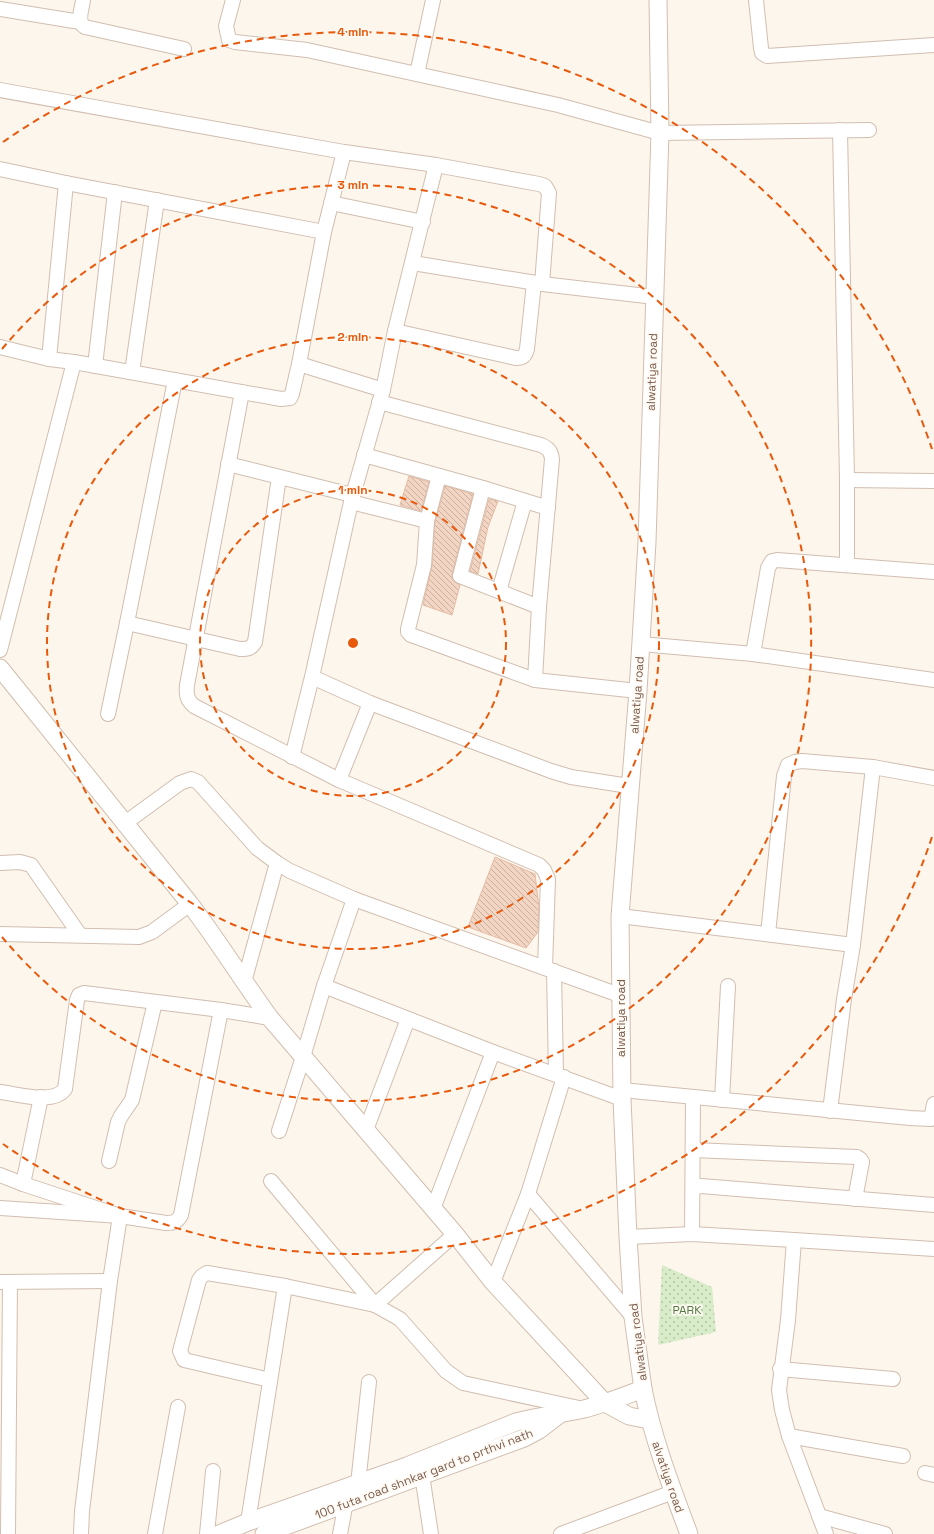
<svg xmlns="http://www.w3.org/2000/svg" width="934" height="1534" font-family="'Space Grotesk',sans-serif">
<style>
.park{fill:url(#park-dots)}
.building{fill:url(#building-back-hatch);stroke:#e6bba3}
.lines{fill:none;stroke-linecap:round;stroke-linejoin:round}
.minor-casing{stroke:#d1beb0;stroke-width:16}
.tertiary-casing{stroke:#d1beb0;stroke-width:19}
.minor{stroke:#fff;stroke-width:14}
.tertiary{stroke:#fff;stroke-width:17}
.ring{fill:none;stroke:#e8590c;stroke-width:2;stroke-dasharray:7 5}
.labels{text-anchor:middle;stroke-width:3.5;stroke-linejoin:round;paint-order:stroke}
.street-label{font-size:12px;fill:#7a5c4d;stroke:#fffaf3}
.park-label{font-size:12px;fill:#537a41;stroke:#fffaf3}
.centre{fill:#e8590c;stroke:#fffaf3;stroke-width:2}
.ring-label{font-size:12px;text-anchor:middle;font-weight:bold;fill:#e8590c;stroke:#fffaf3;stroke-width:3.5;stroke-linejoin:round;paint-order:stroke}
</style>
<defs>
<pattern id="park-dots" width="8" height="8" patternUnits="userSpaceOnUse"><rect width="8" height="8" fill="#d8ecc9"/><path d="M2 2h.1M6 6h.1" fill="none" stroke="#b4c2a5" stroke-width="1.8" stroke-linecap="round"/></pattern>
<pattern id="building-back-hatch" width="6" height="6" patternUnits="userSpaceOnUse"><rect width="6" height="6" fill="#f3d5c3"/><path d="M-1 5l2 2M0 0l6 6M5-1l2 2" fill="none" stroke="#cab0a1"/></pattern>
</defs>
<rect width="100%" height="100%" fill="#fdf6ec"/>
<path class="park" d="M662,1265L712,1287L716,1332L658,1345Z"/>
<g class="building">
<path d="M409,476L429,482L421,511L400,505Z"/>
<path d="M445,486L473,494L452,574L453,581L460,585L452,615L423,605L432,566L435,522Z"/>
<path d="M489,499L498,501L488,527L478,574L470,571Z"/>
<path d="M495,857L535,874L539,907L538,932L526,948L468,927Z"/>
</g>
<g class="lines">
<defs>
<g id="minor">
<path d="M83,0C82,9 76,22 85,27L184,49"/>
<path d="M233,0L226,26L229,40L235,42L307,50L558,105L660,133L869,130"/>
<path d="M756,0L761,48L762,53L767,56L934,45"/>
<path d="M0,9L80,22"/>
<path d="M417,74L433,0"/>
<path d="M0,90L344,152L436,165L539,184L545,186L549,193L542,284"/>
<path d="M840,130L847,480V565"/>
<path d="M436,165L395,331L383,390L351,502L312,677L370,703L551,771L571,777L629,786"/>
<path d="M0,169L66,183L324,232"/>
<path d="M331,203L423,222"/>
<path d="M413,263L542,284L655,297"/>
<path d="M395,331L516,358C523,358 525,356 527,349L534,283"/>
<path d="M0,347L49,359L74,362L281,399L290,398L292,394L299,364L324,232L344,152"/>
<path d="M49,359L66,183"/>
<path d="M299,364L383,390"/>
<path d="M95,366L115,192"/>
<path d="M132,372L157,200"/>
<path d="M175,380L127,623L240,649C247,649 251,649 255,642L279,477"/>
<path d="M242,392L187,685C186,695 187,700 194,706L339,780L539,865L544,870L548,879L545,968"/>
<path d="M379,402L541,445C548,448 551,451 552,459L539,607L535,680"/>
<path d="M364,455L483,488L460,576L539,607"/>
<path d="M228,464L352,495"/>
<path d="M439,476L427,521L424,565L408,629V632L411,635L535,680L638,691"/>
<path d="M847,480L934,481"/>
<path d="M483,488L548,508"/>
<path d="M351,502L427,521"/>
<path d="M499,591L525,501"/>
<path d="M641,644L753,654L768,568L772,561L777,560L934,572"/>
<path d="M0,650L74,362"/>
<path d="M753,654L934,680"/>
<path d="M108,714L127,623"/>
<path d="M292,757L312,677"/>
<path d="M873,767L934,778"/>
<path d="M339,780L370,703"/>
<path d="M125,823L180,783L191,779L198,782L257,848L277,863L290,871L354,899L622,996"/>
<path d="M0,863L20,862L31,865L80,935"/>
<path d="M620,916L853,945L873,767L802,761L795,762L788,765L784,776L768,934"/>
<path d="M0,934L139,937L152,932L190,904"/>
<path d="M554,971L556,1074"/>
<path d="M244,982L277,863"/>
<path d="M324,986L493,1052L622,1099"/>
<path d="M564,1077L528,1194L633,1317"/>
<path d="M622,1090L910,1118L931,1119L934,1104"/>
<path d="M0,1092C18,1094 53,1105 65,1089L77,1000L79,995L84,993L221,1010L270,1018"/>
<path d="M722,1100L728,986"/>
<path d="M830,1111L844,999L853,945"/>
<path d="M366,1130L408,1019"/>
<path d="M279,1131L303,1057L324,986L354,899"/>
<path d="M693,1150L857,1157L860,1159L862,1162L855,1199"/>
<path d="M109,1161L118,1122L121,1116L132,1100L155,1002"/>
<path d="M0,1175L23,1184L120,1216L110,1281L82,1511L81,1534"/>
<path d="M271,1181L375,1305L455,1234"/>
<path d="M23,1184L41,1097"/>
<path d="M693,1188L701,1186L934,1205"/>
<path d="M0,1208L120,1216L166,1223C174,1223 177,1222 181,1215L221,1010"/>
<path d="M433,1209L493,1052"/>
<path d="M692,1234L693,1097"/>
<path d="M628,1237L692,1234L794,1240L788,1320L779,1390L782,1410L789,1436L826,1534"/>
<path d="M794,1240L934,1249"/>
<path d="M1,1282L110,1281"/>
<path d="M493,1282L528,1194"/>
<path d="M780,1369L893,1379"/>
<path d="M270,1380L184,1360L180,1351L199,1280L202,1276L207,1273L285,1286L375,1305L400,1319L446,1371L463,1383L579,1408"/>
<path d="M789,1436L903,1456"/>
<path d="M925,1473L934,1475"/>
<path d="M422,1475L431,1534"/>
<path d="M358,1484L369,1382"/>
<path d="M819,1516L885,1534"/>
<path d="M248,1522L285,1286"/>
<path d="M8,1534L10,1282"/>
<path d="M155,1534L178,1407"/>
<path d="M207,1534L213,1471"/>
<path d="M340,1534L346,1502"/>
<path d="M561,1534L673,1492"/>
</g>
<g id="tertiary">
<path d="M0,668L190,904C218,941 243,981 270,1018L455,1234L493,1282L605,1403L629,1416L649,1420"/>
<path d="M643,1389L633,1317L628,1237L622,1099L620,916L638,691L647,542L660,133L658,0"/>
<path d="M219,1534L248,1522L407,1466L516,1422C539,1416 562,1414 584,1409C604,1404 624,1396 643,1389C653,1439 671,1486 689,1534"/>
<path d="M264,1534L524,1438L539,1430L560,1414"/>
</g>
</defs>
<use href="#minor" class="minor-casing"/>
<use href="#tertiary" class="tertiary-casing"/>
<use href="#minor" class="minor"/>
<use href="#tertiary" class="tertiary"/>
</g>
<g class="ring">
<circle cx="353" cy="643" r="153"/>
<circle cx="353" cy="643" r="306"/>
<path d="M2 349A458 458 0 1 1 2 937"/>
<path d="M932 837A611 611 0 0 1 3 1144M3 142A611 611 0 0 1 932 449"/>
</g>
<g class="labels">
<g class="street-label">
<text transform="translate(652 372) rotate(-88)" y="4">alwatiya road</text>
<text transform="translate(637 695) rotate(-86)" y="4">alwatiya road</text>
<text transform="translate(621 1018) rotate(-90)" y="4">alwatiya road</text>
<text transform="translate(638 1342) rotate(-97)" y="4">alwatiya road</text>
<text transform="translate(424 1474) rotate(-21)" y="4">100 futa road shnkar gard to prthvi nath</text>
<text transform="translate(668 1477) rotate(71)" y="4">alvatiya road</text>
</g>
<g class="park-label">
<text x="687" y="1314">PARK</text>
</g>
</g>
<circle cx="353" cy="643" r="6" class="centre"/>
<g class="ring-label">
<text x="353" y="36">4 min</text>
<text x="353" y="189">3 min</text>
<text x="353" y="341">2 min</text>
<text x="353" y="494">1 min</text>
</g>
</svg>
